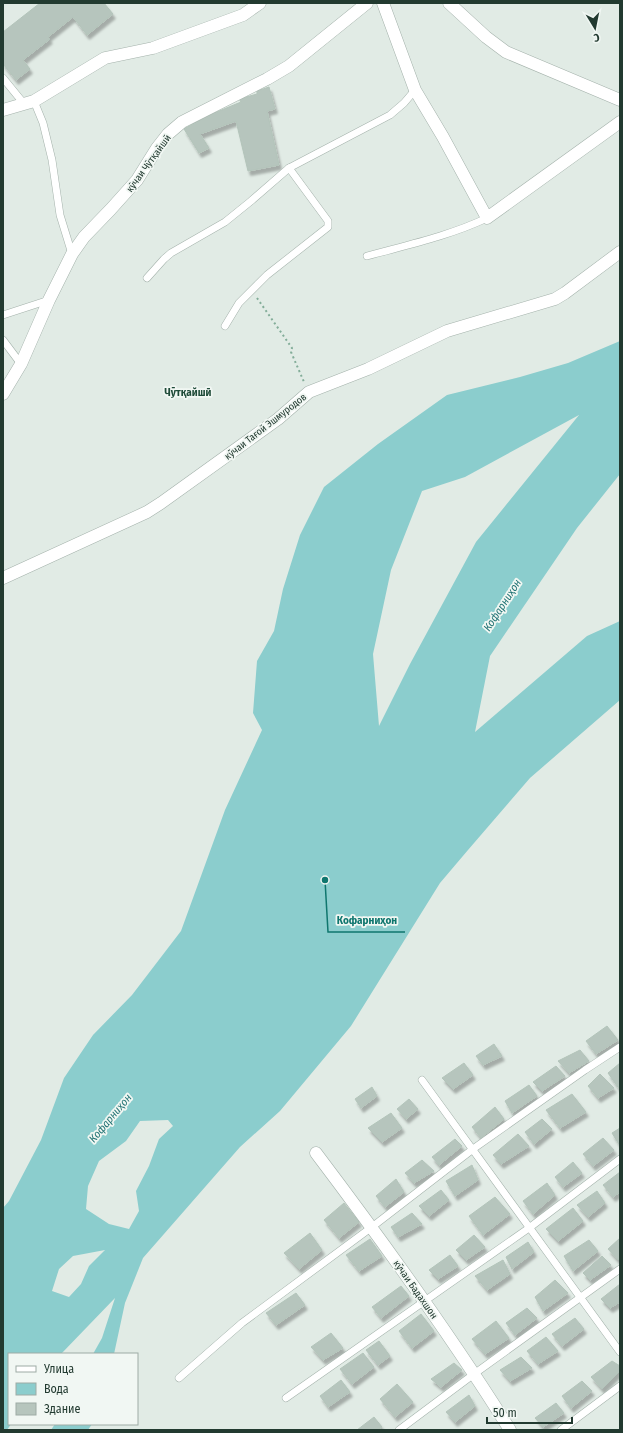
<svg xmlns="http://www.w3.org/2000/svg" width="623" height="1433" font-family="'Fira Sans Condensed',sans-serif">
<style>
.water{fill:#8bcdcd;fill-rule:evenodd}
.building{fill:#b6c5bd;stroke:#b3c4ba;filter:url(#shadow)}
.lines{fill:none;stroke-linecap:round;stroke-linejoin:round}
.service-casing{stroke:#a4b2ab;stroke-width:8}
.minor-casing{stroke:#a4b2ab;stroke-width:13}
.path{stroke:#83ad99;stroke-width:2;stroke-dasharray:2 3;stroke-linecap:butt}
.service{stroke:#fff;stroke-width:7}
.minor{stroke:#fff;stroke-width:12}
.labels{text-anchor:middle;stroke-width:3.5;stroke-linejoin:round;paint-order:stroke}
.street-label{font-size:10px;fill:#223a30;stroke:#f1f7f3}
.neighbourhood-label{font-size:11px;font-weight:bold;fill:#1f4b39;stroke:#f1f7f3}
.water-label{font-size:11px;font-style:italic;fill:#207273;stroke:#f1f7f3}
.leader{fill:none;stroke:#0f766e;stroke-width:1.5}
.callout-dot{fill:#0f766e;stroke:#f1f7f3;stroke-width:1.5}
.callout-label{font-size:11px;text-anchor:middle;font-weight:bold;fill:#0f766e;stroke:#f1f7f3;stroke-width:3.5;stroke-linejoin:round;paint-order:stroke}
</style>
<defs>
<filter id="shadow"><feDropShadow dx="2.5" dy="4.5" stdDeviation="1" flood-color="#0004"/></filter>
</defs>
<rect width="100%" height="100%" fill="#e1ebe5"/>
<g class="water">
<path d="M620,341V474L577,528L490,656L475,732L587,636L620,621V700L530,778L468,850L440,883L351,1026L280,1111L240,1147L143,1258L125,1303L114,1354H93L102,1338L115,1298L61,1354H9V1424H11L7,1430H3V1208L9,1201L41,1140L64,1078L93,1035L132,995L181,931L225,810L262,730L253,713L257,661L274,631L283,589L300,535L324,487L378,444L447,395L520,377L568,363ZM579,415L476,542L410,664L379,726L373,654L391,570L422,491L465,477ZM168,1120L173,1126L159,1139L149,1166L136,1191L139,1211L129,1229L109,1224L86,1209L88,1186L99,1161L126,1141L140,1121ZM105,1250L89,1266L81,1284L69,1297L52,1291L59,1269L73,1256Z"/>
<path d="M55,1424H92L88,1430H51Z"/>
</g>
<g class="building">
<path d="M40,3H104L113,14L87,35L73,17L48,37L50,39L23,60L30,69L16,80L3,64V32Z"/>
<path d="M269,87L275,109L267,111L279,165L248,171L236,121L200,134L209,148L199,153L184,129L207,116L241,102L239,99L257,94V91Z"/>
<path d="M607,1026L618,1040L596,1054L586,1041Z"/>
<path d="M494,1044L502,1056L483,1065L476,1056Z"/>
<path d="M580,1050L589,1061L569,1073L558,1061Z"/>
<path d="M464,1063L473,1075L453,1089L442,1078Z"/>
<path d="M620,1063V1090L608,1073Z"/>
<path d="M556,1066L565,1076L542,1091L533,1082Z"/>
<path d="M600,1074L614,1088L598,1098L588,1086Z"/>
<path d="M529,1085L537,1096L512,1113L505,1101Z"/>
<path d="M372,1087L377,1096L361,1108L355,1099Z"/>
<path d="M572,1094L586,1112L560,1128L546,1110Z"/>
<path d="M409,1099L418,1109L406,1119L397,1109Z"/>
<path d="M495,1107L504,1119L481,1138L472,1127Z"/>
<path d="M391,1113L402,1128L382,1142L368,1128Z"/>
<path d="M542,1119L552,1129L534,1144L525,1132Z"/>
<path d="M620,1128V1146L612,1133Z"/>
<path d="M518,1134L529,1146L501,1164L493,1155Z"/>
<path d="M603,1138L614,1150L593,1166L583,1154Z"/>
<path d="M455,1139L462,1146L439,1165L432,1157Z"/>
<path d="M422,1160L434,1171L414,1183L405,1173Z"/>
<path d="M573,1162L582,1173L563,1187L555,1177Z"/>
<path d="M472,1165L478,1180L455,1196L446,1181Z"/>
<path d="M620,1172V1192L613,1197L603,1185Z"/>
<path d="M396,1179L404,1192L385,1207L376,1196Z"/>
<path d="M547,1183L555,1195L533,1214L523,1201Z"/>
<path d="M441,1190L449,1200L429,1216L419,1206Z"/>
<path d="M597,1191L605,1203L588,1217L577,1205Z"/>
<path d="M495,1197L510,1214L483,1235L469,1216Z"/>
<path d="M344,1203L359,1222L339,1238L324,1220Z"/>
<path d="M573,1208L583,1221L558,1241L546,1229Z"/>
<path d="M412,1213L422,1224L398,1237L391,1227Z"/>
<path d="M310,1233L322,1250L299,1269L284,1253Z"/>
<path d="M474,1235L485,1247L466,1260L456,1250Z"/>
<path d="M620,1238V1258L618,1260L608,1249Z"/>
<path d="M370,1239L382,1256L359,1271L346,1255Z"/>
<path d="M589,1240L598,1251L573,1271L564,1256Z"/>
<path d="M528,1242L534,1252L512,1269L506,1257Z"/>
<path d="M450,1255L458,1266L438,1279L429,1270Z"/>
<path d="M602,1256L611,1265L590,1280L583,1273Z"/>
<path d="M503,1260L510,1274L487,1290L475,1276Z"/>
<path d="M555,1280L568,1293L543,1311L535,1297Z"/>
<path d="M620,1284V1302L610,1308L601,1299Z"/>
<path d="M401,1286L409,1296L381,1318L372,1307Z"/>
<path d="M296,1293L305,1305L276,1325L266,1313Z"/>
<path d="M527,1308L537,1318L515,1335L506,1323Z"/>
<path d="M421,1314L434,1331L412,1348L399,1331Z"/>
<path d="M575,1318L584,1329L562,1346L552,1334Z"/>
<path d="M496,1321L509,1338L485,1354L472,1339Z"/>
<path d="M331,1333L343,1348L323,1360L311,1347Z"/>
<path d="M546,1337L558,1351L538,1364L527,1351Z"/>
<path d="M379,1341L390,1356L378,1365L366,1350Z"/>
<path d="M363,1353L374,1367L352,1384L340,1369Z"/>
<path d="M521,1357L532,1368L510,1381L500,1370Z"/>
<path d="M612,1361L620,1366V1371L602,1389L591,1377Z"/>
<path d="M454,1363L462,1370L441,1387L431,1379Z"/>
<path d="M341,1380L350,1392L328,1407L320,1396Z"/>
<path d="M582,1381L592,1391L571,1408L562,1396Z"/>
<path d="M397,1384L413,1402L395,1417L380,1399Z"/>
<path d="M469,1395L475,1406L455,1422L446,1412Z"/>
<path d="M556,1403L564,1413L543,1427L535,1418Z"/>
<path d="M374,1417L382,1427L378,1430H357Z"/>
</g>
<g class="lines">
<defs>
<g id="service">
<path d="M3,78L25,105"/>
<path d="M34,101L43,123L52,160L60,215L72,254"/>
<path d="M367,256C407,245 449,236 487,218"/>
<path d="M147,278L164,259L171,253L225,222L251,201L289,168L390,115L404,103L415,90"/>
<path d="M3,315L49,300"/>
<path d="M225,326L239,303L267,275L328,227V221L289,168"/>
<path d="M3,340L21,364"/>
<path d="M422,1080L620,1352"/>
<path d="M179,1378L242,1323L372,1227L473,1149L585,1070L620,1047"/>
<path d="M286,1398L529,1228L620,1159"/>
<path d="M399,1430L474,1374L620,1269"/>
<path d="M561,1430L620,1386"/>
</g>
<g id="minor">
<path d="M383,3L415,90L443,137L487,218L620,122"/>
<path d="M449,3L486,37L506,52L620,100"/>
<path d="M3,110L34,101L105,58L153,48L243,15L260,3"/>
<path d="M3,394L21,364L49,300L72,254L84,237L111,209L137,180L157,148L168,134L182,122L267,79L289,66L367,3"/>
<path d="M3,578L147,512L161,503L278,419L309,392L368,369L447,331L555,299L565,293L620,252"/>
<path d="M316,1153C384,1243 450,1334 510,1430"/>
</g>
</defs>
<use href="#service" class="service-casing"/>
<use href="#minor" class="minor-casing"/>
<path class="path" d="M257,298L292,348L291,352L304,382"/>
<use href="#service" class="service"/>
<use href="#minor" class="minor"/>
</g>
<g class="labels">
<g class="street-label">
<text transform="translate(148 163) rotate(-54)" y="4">кӯчаи Чӯтқайшӣ</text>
<text transform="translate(265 426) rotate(-38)" y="4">кӯчаи Тағой Эшмуродов</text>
<text transform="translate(416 1289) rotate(55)" y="4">кӯчаи Бадахшон</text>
</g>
<g class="neighbourhood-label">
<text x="188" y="396">Чӯтқайшӣ</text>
</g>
<g class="water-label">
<text transform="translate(502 605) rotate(-57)" y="4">Кофарниҳон</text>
<text transform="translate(110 1118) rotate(-50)" y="4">Кофарниҳон</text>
</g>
</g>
<path class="leader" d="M325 880L328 932H405"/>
<circle class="callout-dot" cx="325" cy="880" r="4"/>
<g class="callout-label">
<text x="367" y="924">Кофарниҳон</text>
</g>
<rect width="623" height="1433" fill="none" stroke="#223a30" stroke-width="8"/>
<rect x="8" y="1353" width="130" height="72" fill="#f1f7f3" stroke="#9eaba5"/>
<rect x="16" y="1366" width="20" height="6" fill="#ffffff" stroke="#9eaba5"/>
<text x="44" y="1373" font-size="12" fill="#223a30">Улица</text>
<rect x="16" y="1383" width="20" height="12" fill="#8bcdcd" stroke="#9eaba5"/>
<text x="44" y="1393" font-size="12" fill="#223a30">Вода</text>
<rect x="16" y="1403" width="20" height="12" fill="#b6c5bd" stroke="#9eaba5"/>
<text x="44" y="1413" font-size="12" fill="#223a30">Здание</text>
<g transform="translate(595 28) rotate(170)" stroke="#f1f7f3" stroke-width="3" paint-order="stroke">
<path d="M0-3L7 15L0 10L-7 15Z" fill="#223a30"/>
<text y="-6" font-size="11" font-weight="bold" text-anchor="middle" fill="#223a30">С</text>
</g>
<path d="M487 1417v6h85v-6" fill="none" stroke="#223a30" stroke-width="2"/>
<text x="493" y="1417" font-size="12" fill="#223a30" stroke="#f1f7f3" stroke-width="3" paint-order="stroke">50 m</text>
</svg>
